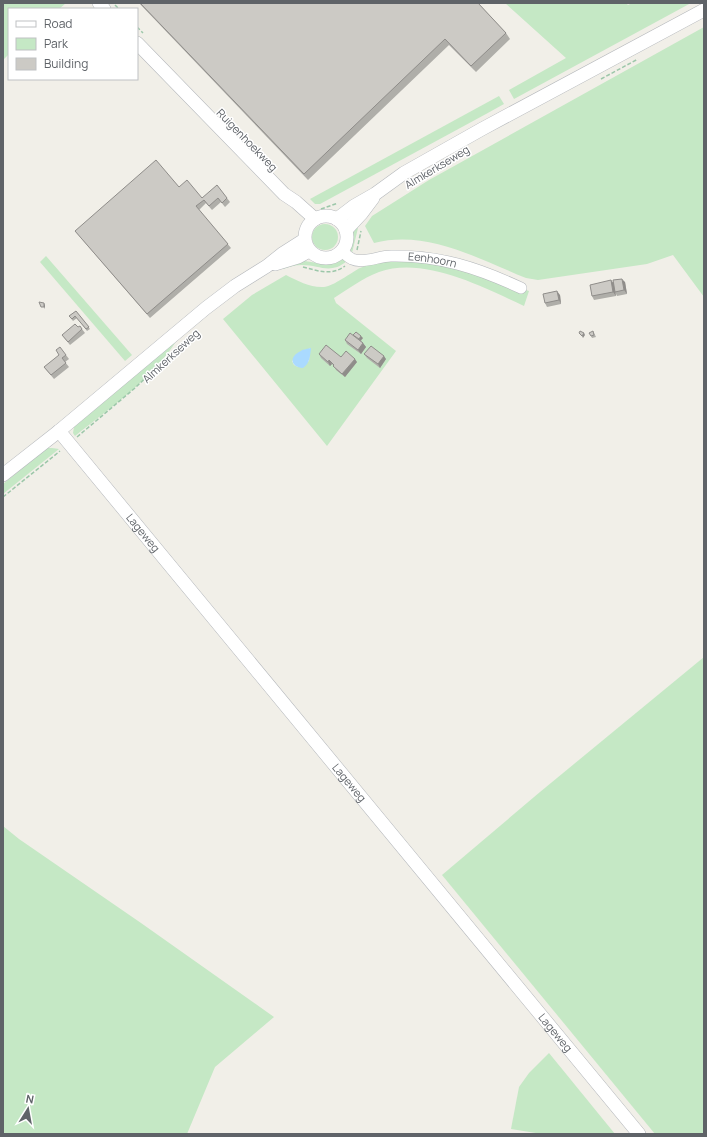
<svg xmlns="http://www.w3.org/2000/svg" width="707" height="1137" font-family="Manrope,sans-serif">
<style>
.green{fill:#c5e8c5;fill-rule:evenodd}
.water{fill:#aadaff}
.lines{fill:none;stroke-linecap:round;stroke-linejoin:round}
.minor-casing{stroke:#b5b8bc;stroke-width:12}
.tertiary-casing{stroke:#b5b8bc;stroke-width:14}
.path{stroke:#9cc7a9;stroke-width:1.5;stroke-dasharray:4 2;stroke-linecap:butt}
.minor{stroke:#fff;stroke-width:11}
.tertiary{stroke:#fff;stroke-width:13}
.wall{fill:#afaea9}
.shaded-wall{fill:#8f8d8a}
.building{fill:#cccac5;stroke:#8f8d8a}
.labels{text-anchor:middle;stroke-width:3;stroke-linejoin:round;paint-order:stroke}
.street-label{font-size:11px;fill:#5f6368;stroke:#fff}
</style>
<rect width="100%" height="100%" fill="#f1efe8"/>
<g class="green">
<path d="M3,3H66L59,9H9V54L3,60Z"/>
<path d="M505,3H626L628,5L632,3H691L514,99L509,90L566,58Z"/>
<path d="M704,27V297L673,255L647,264L538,280L526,278C479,259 426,229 374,243L365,226L372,216L429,180Z"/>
<path d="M499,96L504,104L486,114L320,204H315L310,199Z"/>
<circle cx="325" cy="237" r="13"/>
<path d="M358,228L352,253C348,245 351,238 354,229Z"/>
<path d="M46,256L132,355L125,361L40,262Z"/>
<path d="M342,257L347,261C330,275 320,265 302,265C295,265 289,267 283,269L281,268L298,260L324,264L334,262Z"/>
<path d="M393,259L441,263L529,291L524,306C483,287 424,256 379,272C363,278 348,289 334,298L336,303L396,351L327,446L223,319L252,295L286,275C298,281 311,288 324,287C332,287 352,272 360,268C371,263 382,261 393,259ZM310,348L309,361L298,367L294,365L292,361Z"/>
<path d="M177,340C152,379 111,407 75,436L73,433L74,427Z"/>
<path d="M47,448H52L59,449L3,494V484Z"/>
<path d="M704,657V1134H655L442,875L540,792Z"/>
<path d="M3,826L19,839L141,923L274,1017L215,1067L187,1134H3Z"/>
<path d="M549,1053L615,1134H542L511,1129L519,1087L529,1073Z"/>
</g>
<path class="water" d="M311,348C310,356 310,363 303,368C290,367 289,356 301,351C303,349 308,349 311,348Z"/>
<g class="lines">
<defs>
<g id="minor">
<path id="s1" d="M342,251C345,254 348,257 352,259C363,264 379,256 391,256C439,255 478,268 521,288"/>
</g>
<g id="tertiary">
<path d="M99,3L104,9"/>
<path d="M137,43L284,194L296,202L315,219"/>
<circle cx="326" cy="237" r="21"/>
<path d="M337,219L354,206L375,194L404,173L482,129L704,10"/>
<path d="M346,230L361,214L373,198"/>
<path d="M275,264L298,257L309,251"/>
<path id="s2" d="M59,431L639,1134"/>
<path d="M3,475L59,431L206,308L235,286L267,266L282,254L304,240"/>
</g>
</defs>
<use href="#minor" class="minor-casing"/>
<use href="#tertiary" class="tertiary-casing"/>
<g class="path">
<path d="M115,5L119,9"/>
<path d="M137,27L143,33"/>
<path d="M601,79L638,59"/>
<path d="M321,209L338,203"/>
<path d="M357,250L361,231"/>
<path d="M303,267C318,271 332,276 345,266"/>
<path d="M77,437L135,388L180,345"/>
<path d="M3,497L60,451"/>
</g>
<use href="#minor" class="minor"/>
<use href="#tertiary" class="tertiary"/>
</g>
<g class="wall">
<path d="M139,3H478L506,33L510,39L476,72L449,45L308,180Z"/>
<path d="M179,187L202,198H227L230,202L225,207L221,202L212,210L206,203L199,210L231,248L150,318L75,231Z"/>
<path d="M611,280L613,283L625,282L627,294L617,296L615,292L616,296L594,300L592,296Z"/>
<path d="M560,295L561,304L547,307L545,303Z"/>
<path d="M76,311L90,329L87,331L77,318L73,321L69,316Z"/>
<path d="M78,327L82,329L85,333L70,345L62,335Z"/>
<path d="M593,331L596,337L592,338L591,336Z"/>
<path d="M363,338L361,341L366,347L361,354L347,344L345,340Z"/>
<path d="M319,354L341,357L357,362L345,377L336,370L334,366L332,364L330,366L321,358Z"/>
<path d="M364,354L386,359L380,368L367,358Z"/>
<path d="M66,355L69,359L65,362L69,367L54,379L44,367Z"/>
</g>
<g class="shaded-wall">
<path d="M622,279L625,282L627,294L624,290Z"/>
<path d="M611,280L614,284L616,296L613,292Z"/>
<path d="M557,291L560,295L561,304L559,300Z"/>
<path d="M44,303L45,305V309L44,307Z"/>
<path d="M584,333L585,335L583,338L582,336Z"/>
<path d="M361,336L363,338L360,341L359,339Z"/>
<path d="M363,343L366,347L361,354L358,350Z"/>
<path d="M384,356L386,359L380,368L378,364Z"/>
<path d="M355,359L357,362L345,377L342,374Z"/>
<path d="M329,360L332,364L330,366L328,362Z"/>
</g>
<g class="building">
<path d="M140,3H478L506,33L471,66L445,39L304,174Z"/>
<path d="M156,160L179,187L187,180L202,198L217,185L227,198L222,203L218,198L209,206L204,200L196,206L228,244L147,314L75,231Z"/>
<path d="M622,279L624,290L615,292L613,280Z"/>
<path d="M611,280L613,292L592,296L590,285Z"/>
<path d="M557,291L559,300L545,303L543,294Z"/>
<path d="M39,302L44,303V307H41Z"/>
<path d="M76,311L89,327L86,329L75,316L72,319L69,316Z"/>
<path d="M75,324L78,327L80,326L82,329L68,342L62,335Z"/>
<path d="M580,331L584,333L582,336L579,333Z"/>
<path d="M593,331L594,335L591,336L589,333Z"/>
<path d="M356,332L361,336L359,339L353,335Z"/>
<path d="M350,333L363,343L358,350L345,340Z"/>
<path d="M326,345L341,357L346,351L355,359L342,374L333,366L334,365L329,360L328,362L319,354Z"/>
<path d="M371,346L384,356L378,364L364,354Z"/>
<path d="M60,347L66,355L62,358L66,363L51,375L44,367L59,355L56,350Z"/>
</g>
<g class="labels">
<g class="street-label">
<text transform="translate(247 140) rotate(46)" y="4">Ruigenhoekweg</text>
<text transform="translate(437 167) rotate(-31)" y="4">Almkerkseweg</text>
<text dy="4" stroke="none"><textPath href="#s1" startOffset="94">Eenhoorn</textPath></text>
<text transform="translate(171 356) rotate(-43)" y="4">Almkerkseweg</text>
<text dy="4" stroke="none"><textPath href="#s2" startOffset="132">Lageweg</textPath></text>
<text dy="4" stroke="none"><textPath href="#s2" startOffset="456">Lageweg</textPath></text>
<text dy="4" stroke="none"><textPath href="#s2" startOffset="780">Lageweg</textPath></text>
</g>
</g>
<rect width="707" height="1137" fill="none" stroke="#5f6368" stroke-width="8"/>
<rect x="8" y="8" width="130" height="72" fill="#ffffff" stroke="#bfc1c3"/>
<rect x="16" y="21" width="20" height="6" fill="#ffffff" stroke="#bfc1c3"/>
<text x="44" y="28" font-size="12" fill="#5f6368">Road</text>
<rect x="16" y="38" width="20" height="12" fill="#c5e8c5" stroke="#bfc1c3"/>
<text x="44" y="48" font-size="12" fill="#5f6368">Park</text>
<rect x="16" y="58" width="20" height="12" fill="#cccac5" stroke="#bfc1c3"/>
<text x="44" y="68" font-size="12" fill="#5f6368">Building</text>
<g transform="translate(28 1109) rotate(11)" stroke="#ffffff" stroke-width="3" paint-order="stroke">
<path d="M0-3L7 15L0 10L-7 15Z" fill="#5f6368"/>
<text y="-6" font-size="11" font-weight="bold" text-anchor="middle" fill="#5f6368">N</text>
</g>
</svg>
